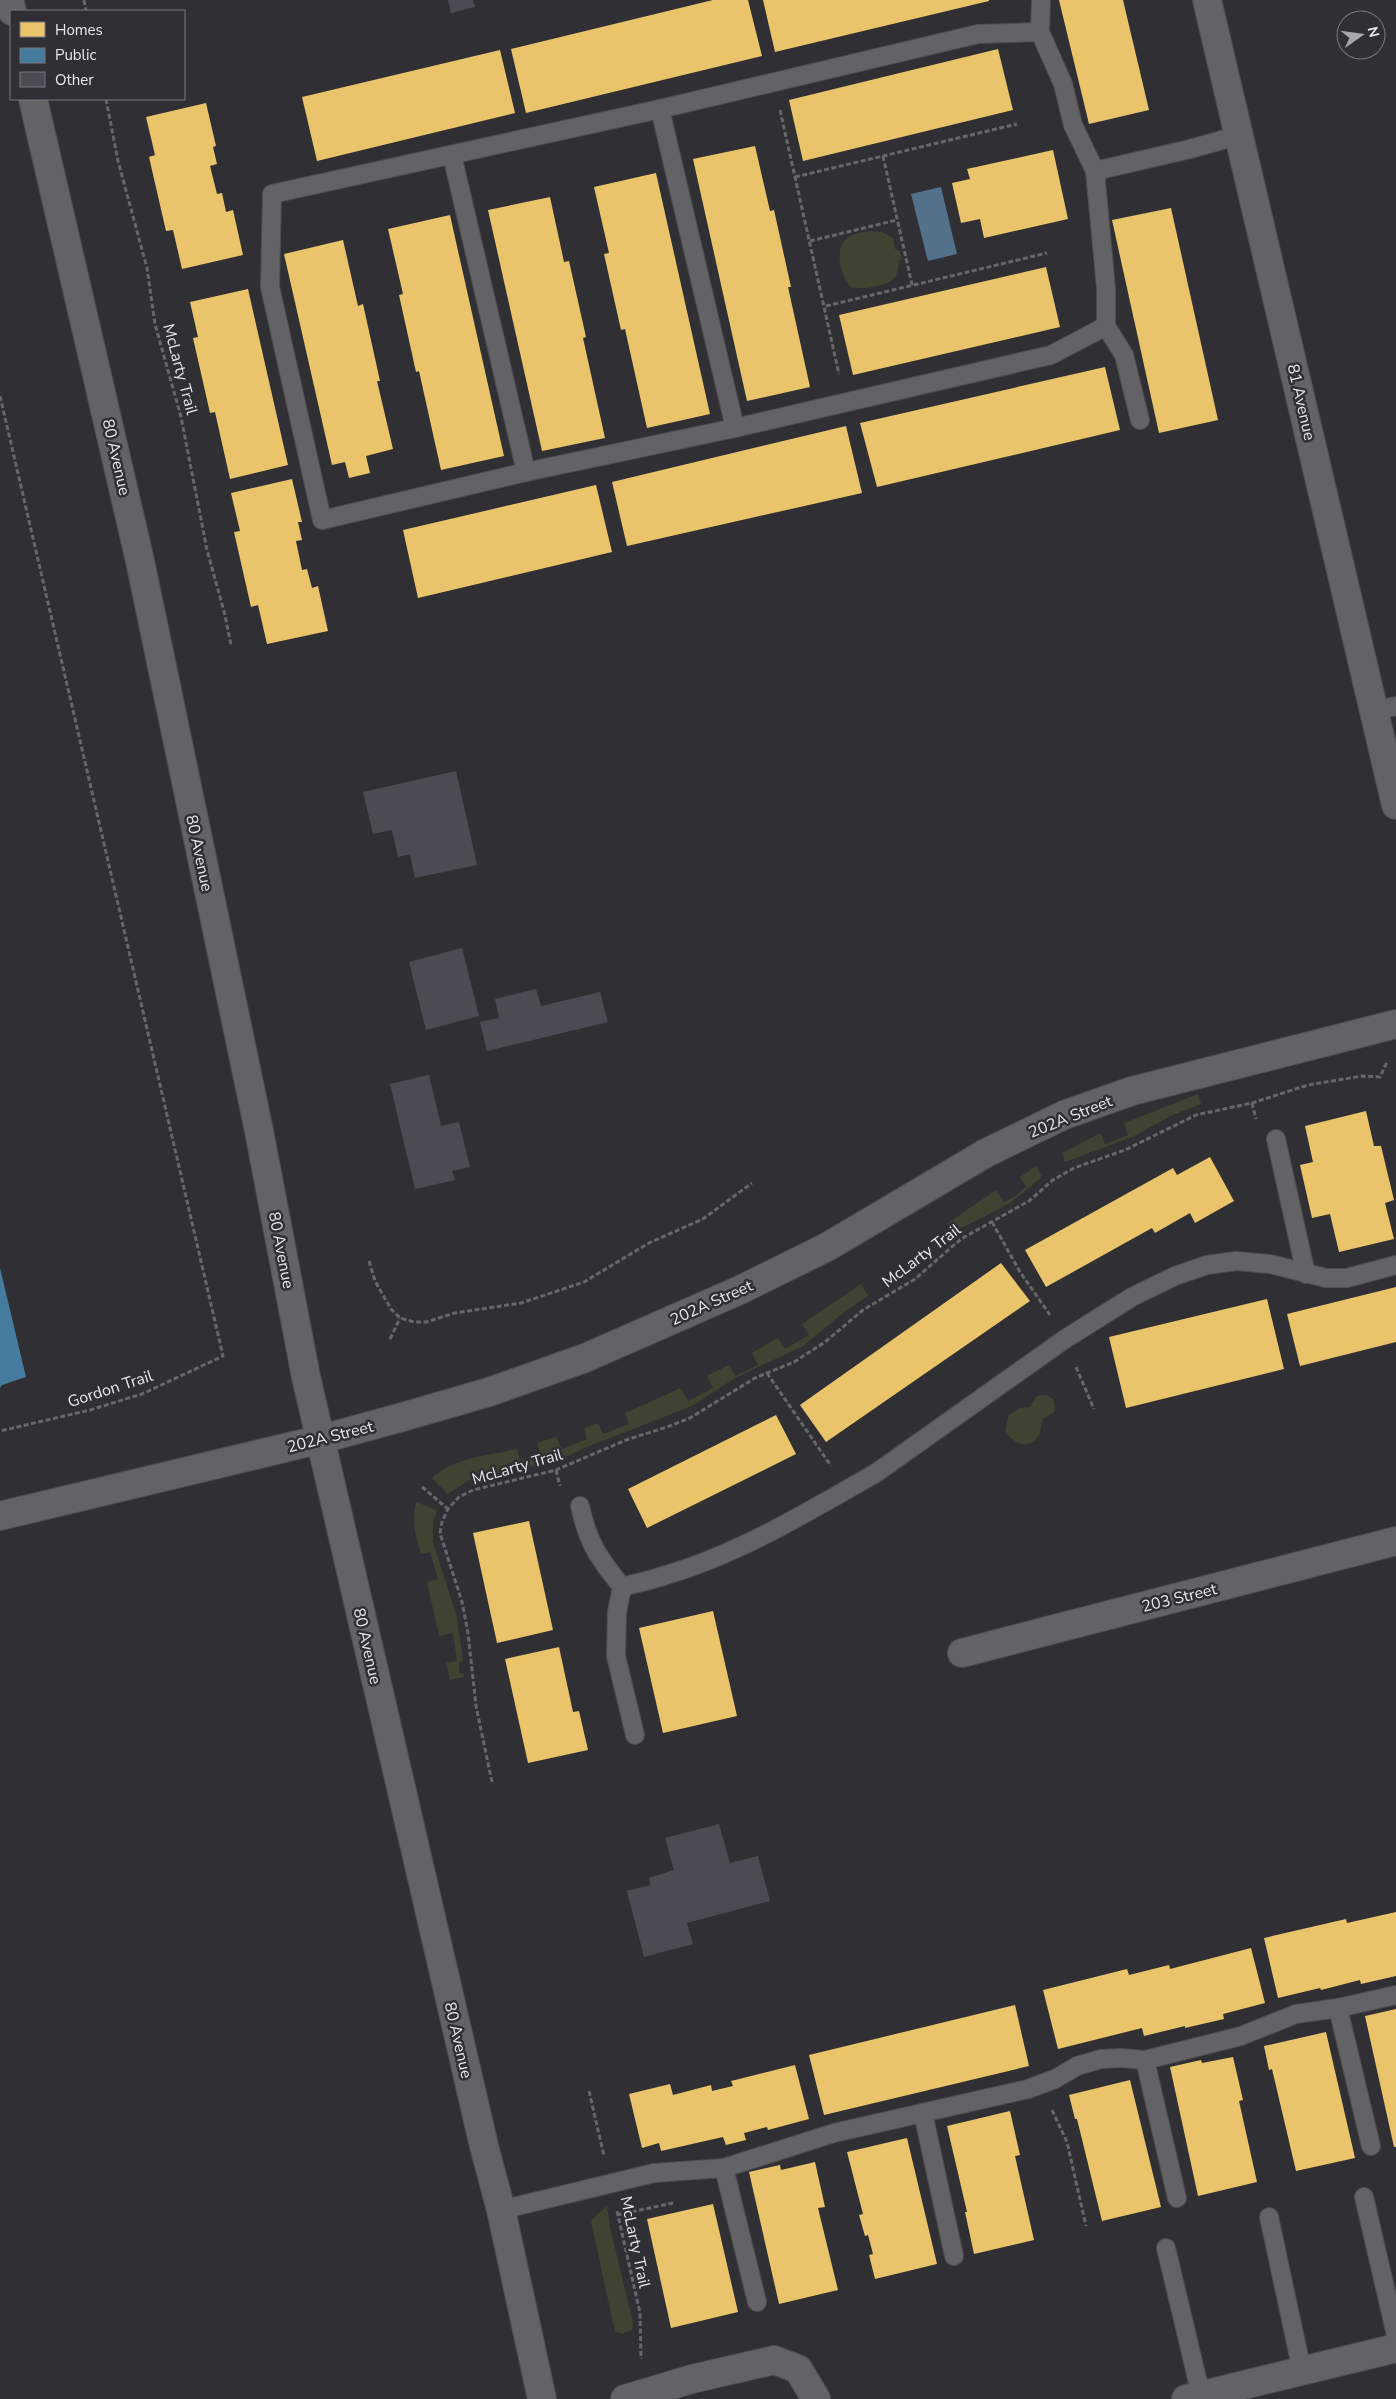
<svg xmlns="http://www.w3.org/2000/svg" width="1396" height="2399" font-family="'Nunito Sans',sans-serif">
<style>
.green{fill:#3e4431}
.water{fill:#54718c}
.homes{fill:#e9c46a}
.public{fill:#457b9d}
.building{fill:#4c4b54}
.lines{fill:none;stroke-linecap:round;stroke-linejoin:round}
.lane-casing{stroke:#4e4e51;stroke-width:20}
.street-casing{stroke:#4e4e51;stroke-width:30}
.secondary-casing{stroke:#4e4e51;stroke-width:30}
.path{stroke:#67676a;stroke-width:3;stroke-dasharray:5 2.5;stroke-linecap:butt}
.lane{stroke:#636366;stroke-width:18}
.street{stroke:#636366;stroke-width:28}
.secondary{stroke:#636366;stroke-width:28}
.labels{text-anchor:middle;stroke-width:5;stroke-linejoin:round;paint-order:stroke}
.street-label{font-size:16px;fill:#e8e8eb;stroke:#2f2f35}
</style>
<rect width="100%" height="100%" fill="#303034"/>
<g class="green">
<path d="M872,231L882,232L893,238L895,249L900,251L902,259L899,261C898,266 898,273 895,277C887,287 862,290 851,287C840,276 833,246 849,237C855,233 865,232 872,231Z"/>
<path d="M1198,1094L1201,1104L1173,1115L1132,1137L1065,1162L1062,1153L1101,1133L1105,1144L1128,1135L1124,1123Z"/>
<path d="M1036,1166L1042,1177L1010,1203L954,1232L948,1223L996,1190L1004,1202L1016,1196L1026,1186L1020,1177Z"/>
<path d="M861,1284L868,1296L844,1312L803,1346L735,1378L692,1406L584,1448L560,1460L557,1455L548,1458V1463L471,1479L448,1494L432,1478C453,1458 489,1455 517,1449L520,1460L541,1455L537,1443L556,1437L562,1449L587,1439L584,1428L598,1423L603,1434L629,1424L625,1413L681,1388L688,1401L713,1388L707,1376L729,1365L735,1376L758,1365L752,1353L778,1338L785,1349L809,1335L802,1324Z"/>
<path d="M1042,1395C1053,1395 1057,1402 1054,1412L1043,1419C1041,1425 1041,1433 1037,1438C1026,1451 1011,1442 1005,1430L1009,1415L1020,1408L1030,1407L1037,1396Z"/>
<path d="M416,1502L437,1510L433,1523V1542L457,1618L463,1661L459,1662V1673H463L464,1677L450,1680L446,1663L457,1661L453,1633L439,1636L427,1582L438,1579L430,1552L421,1554C415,1536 412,1520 416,1502Z"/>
<path d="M607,2206L610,2227L633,2323L632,2330L622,2334L615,2332L591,2221Z"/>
</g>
<path class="water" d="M941,187L957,254L928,261L911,194Z"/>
<g class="homes">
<path d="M713,0H748L762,56L526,113L511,49Z"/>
<path d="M763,0H989V1L775,52Z"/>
<path d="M1059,0H1123L1149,110L1089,124Z"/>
<path d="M998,49L1013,110L803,161L789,100Z"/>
<path d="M500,50L515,113L317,161L302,97Z"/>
<path d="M206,103L216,146L213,147L217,164L210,166L217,194L222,193L226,212L233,210L243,255L182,269L173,230L166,231L149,157L155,155L146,117Z"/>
<path d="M755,146L770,211L774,210L791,287H788L810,387L747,401L693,159Z"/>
<path d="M1053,150L1068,219L984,238L980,219L961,223L952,183L970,179L967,169Z"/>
<path d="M656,173L710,414L647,428L625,329L621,330L604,254L609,253L594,187Z"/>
<path d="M550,197L564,262L569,261L586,337L583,338L605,438L542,451L488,210Z"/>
<path d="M1171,208L1218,420L1159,433L1112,220Z"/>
<path d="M450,215L504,456L441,470L419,371L416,372L399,295L403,294L388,229Z"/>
<path d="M343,240L358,306L363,304L380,381H377L393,449L366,456L370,473L349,478L345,462L332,465L284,254Z"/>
<path d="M1046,267L1060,327L853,375L839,315Z"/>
<path d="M248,289L288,465L230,479L215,412L210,413L193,338L198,337L190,302Z"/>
<path d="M1105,367L1120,430L877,487L860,423Z"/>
<path d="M846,426L862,493L627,546L612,482Z"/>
<path d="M292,479L302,522H298L302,540L296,541L302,570L307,569L312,588L318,586L328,631L267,644L258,605L251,607L234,532L240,531L231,493Z"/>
<path d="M596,485L612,552L418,598L403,530Z"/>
<path d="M1366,1111L1374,1146H1381L1394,1200L1385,1203L1394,1239L1339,1252L1330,1214L1312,1218L1300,1165L1313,1162L1305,1126Z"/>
<path d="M1210,1157L1234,1201L1195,1223L1190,1213L1155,1233L1152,1228L1046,1287L1025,1250L1173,1168L1177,1175Z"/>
<path d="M1001,1263L1030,1301L826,1442L800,1405Z"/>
<path d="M1396,1287V1342L1300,1366L1287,1314Z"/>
<path d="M1267,1299L1284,1369L1126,1408L1109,1337Z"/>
<path d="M776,1415L796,1454L647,1528L628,1489Z"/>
<path d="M529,1521L553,1630L497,1643L473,1533Z"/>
<path d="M713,1611L737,1716L663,1733L639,1628Z"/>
<path d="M559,1647L573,1712L579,1711L588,1750L528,1763L505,1659Z"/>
<path d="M1396,1912V1976L1361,1984L1360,1980L1321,1990L1320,1988L1278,1998L1264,1938L1346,1919L1347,1923Z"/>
<path d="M1251,1948L1265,2003L1223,2014L1224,2019L1185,2028V2026L1144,2036L1142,2028L1058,2049L1043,1990L1127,1969L1129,1975L1169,1965L1170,1969Z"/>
<path d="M1015,2005L1029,2066L824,2115L809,2055Z"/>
<path d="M1396,2009V2147H1394L1365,2016Z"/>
<path d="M1326,2032L1355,2158L1296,2171L1272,2069L1269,2070L1264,2046Z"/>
<path d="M1233,2057L1243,2100L1239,2101L1257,2182L1198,2196L1170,2067L1201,2060L1202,2063Z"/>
<path d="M795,2065L809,2119L768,2130L767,2127L744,2133L746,2140L726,2145L723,2137L661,2151L659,2143L642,2148L629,2094L670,2084L673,2095L711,2085L712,2091L733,2086L731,2081Z"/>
<path d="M1130,2080L1161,2207L1102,2221L1077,2119H1075L1069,2095Z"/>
<path d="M1010,2111L1020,2155L1015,2156L1034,2240L974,2254L965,2212H967L947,2126Z"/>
<path d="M907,2138L937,2264L875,2279L869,2255L873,2254L868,2235L865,2236L859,2215L863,2214L847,2152Z"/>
<path d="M815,2162L825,2207L818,2208L838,2290L779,2304L749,2172L780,2165L781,2170Z"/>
<path d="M713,2204L738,2312L671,2328L647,2219Z"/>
</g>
<path class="public" d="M0,1268L26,1377L2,1385L0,1388Z"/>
<g class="building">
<path d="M448,0H473L475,7L451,13Z"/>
<path d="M456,771L477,865L415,878L410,854L398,857L392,830L373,834L363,792Z"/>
<path d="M462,948L479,1016L426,1030L409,962Z"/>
<path d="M536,989L541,1006L600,992L608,1022L487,1051L480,1022L499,1018L495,999Z"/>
<path d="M429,1075L441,1126L459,1122L470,1167L452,1171L455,1180L415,1189L390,1084Z"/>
<path d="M719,1824L730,1863L758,1856L770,1901L687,1923L693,1944L644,1957L627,1891L651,1885L649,1878L674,1870L665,1838Z"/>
</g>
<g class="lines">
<defs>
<g id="lane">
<path d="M1041,0L1040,32L1063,84L1073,125L1095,171L1106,288V326L1124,355L1140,420"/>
<path d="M1040,32L978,34L660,109L272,194L270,287L322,520L526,472L735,428L1051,355L1106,326"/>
<path d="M660,109L735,428"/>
<path d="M452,155L526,472"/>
<path d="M1095,171L1190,149L1240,135"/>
<path d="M1373,711L1396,706"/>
<path d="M1276,1139L1306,1274"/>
<path d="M580,1506C588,1543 598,1557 622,1587L617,1612L616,1656L635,1735"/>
<path d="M622,1587C637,1583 652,1580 666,1575C739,1554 811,1510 876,1473L1065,1339L1132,1297L1175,1276L1207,1265L1236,1261L1270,1264L1326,1278H1347L1396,1265"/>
<path d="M1338,2008L1371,2146"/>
<path d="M1145,2060L1177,2198"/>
<path d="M923,2113L954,2256"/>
<path d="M724,2168L757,2302"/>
<path d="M1364,2197L1396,2335"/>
<path d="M501,2210L654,2173L724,2168L834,2133L1028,2089L1055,2079L1077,2066L1101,2059L1122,2058L1145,2060L1241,2036L1296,2014L1338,2008L1396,1995"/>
<path d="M1269,2217L1302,2371"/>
<path d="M1166,2248L1201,2395"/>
</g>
<g id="street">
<path d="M1207,0L1396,805"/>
<path d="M962,1653L1396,1541"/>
<path d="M625,2399L692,2379L774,2360L798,2369L816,2399"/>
<path d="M1186,2399L1396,2348"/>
</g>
<g id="secondary">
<path d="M9,0L12,11"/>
<path d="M33,99L140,561L259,1131L306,1377L484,2146L501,2210L542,2399"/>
<path d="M0,1516L322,1439L406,1416L489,1392L585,1358L740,1290L827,1247L986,1153L1064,1115L1132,1091L1396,1024"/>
</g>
</defs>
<use href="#lane" class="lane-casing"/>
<use href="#street" class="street-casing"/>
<use href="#secondary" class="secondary-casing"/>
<g class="path">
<path d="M84,0L86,11"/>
<path d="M106,99L118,161L147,268L155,324L181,417L207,550L225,615L231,645"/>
<path d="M780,110L839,374"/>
<path d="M883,156L912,285"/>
<path d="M795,177L1017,124"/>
<path d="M810,241L897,220"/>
<path d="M826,306L1047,253"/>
<path d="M0,396L223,1356L142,1394L90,1410L0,1431"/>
<path d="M1252,1103L1256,1119"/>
<path d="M992,1222L1020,1272L1050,1315"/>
<path d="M369,1261L375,1281L391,1309L400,1318L414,1322H426L455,1313L521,1303L584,1282L649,1243L703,1219L752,1183"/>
<path d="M390,1339L400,1318"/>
<path d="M1076,1367L1094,1409"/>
<path d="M767,1373L831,1466"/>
<path d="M556,1470L560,1486"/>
<path d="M422,1487L448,1509"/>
<path d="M492,1782L476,1706L468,1633L462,1602L440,1533L442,1522L448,1509L459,1497L473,1490L556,1470L626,1440L667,1427L690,1418L755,1378L794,1362L825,1342L863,1310L915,1279L961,1239L1029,1201L1053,1180L1074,1168L1125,1150L1196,1115L1252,1103L1308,1085L1362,1076L1380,1077L1387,1062"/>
<path d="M589,2091L604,2156"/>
<path d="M1052,2110L1067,2142L1086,2226"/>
<path d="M617,2211L640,2313L641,2359"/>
<path d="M617,2215L673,2203"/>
</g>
<use href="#lane" class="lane"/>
<use href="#street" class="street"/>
<use href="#secondary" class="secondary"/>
</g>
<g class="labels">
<g class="street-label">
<text transform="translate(181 369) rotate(75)" y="6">McLarty Trail</text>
<text transform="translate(1302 402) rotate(77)" y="6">81 Avenue</text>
<text transform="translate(117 457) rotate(77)" y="6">80 Avenue</text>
<text transform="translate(200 853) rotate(78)" y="6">80 Avenue</text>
<text transform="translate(1070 1116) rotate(-22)" y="6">202A Street</text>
<text transform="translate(282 1250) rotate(79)" y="6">80 Avenue</text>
<text transform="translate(921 1255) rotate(-37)" y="6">McLarty Trail</text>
<text transform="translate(711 1302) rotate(-24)" y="6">202A Street</text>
<text transform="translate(110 1388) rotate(-18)" y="6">Gordon Trail</text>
<text transform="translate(330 1436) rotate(-14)" y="6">202A Street</text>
<text transform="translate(517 1466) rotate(-16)" y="6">McLarty Trail</text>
<text transform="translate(1179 1597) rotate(-14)" y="6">203 Street</text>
<text transform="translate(368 1646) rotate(77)" y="6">80 Avenue</text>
<text transform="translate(459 2040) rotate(77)" y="6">80 Avenue</text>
<text transform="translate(636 2242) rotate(78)" y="6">McLarty Trail</text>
</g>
</g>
<rect x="10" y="10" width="175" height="90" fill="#2f2f35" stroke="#79797e"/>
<rect x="20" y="22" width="25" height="15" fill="#e9c46a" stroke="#79797e"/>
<text x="55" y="35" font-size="15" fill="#e8e8eb">Homes</text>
<rect x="20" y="48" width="25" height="15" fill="#457b9d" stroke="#79797e"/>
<text x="55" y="60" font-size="15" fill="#e8e8eb">Public</text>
<rect x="20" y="72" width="25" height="15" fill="#4c4b54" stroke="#79797e"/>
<text x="55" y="85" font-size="15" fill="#e8e8eb">Other</text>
<g transform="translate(1361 35) rotate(76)"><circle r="24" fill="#2f2f35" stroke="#79797e"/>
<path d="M0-4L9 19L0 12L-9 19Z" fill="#a8a8ab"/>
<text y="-8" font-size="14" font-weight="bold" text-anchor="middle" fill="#e8e8eb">N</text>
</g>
</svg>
